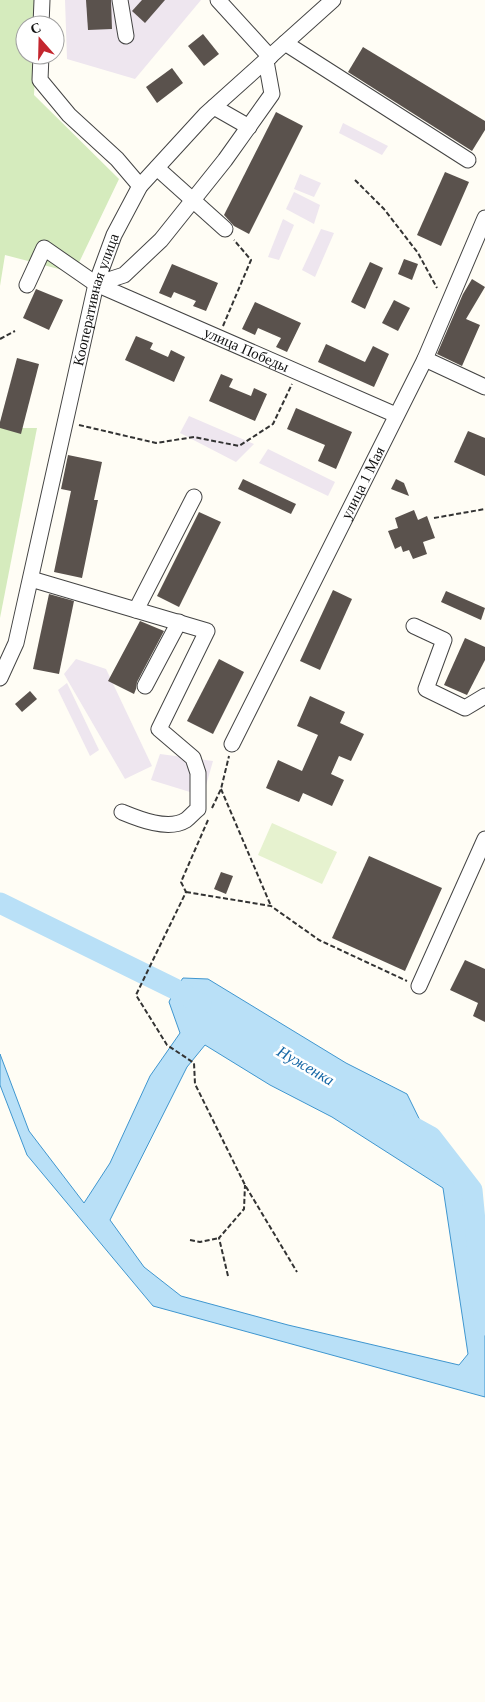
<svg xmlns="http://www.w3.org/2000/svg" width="485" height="1702" font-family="Georgia,serif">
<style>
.industrial{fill:#eee6ef}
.green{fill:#d5ebbd}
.pitch{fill:#e6f2cf}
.water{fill:#b9e0f7;stroke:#3f96cf;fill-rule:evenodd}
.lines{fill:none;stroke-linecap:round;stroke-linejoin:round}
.river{stroke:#b9e0f7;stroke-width:21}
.building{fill:#5a524d}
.minor-casing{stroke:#444;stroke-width:17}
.path{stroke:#333;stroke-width:2;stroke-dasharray:5 2.5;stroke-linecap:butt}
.minor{stroke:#fff;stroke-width:15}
.labels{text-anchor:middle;stroke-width:5;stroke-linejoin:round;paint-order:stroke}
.street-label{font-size:15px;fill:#111;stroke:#fff}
.water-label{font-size:16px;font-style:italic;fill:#1768a6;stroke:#fff}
</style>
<rect width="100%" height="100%" fill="#fffdf5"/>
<g class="industrial">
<path d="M65,0H201L135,79L67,59Z"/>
<path d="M343,123L388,146L382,155L339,133Z"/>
<path d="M300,174L321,183L314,197L294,189Z"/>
<path d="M294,192L320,205L314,224L286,209Z"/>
<path d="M283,219L294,225L279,260L268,257Z"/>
<path d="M321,229L334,233L315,277L302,270Z"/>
<path d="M189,416L254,444L236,462L180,433Z"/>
<path d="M268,449L335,482L328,496L259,463Z"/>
<path d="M76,659L106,669L152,766L125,779L64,674Z"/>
<path d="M67,683L99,750L90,756L58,690Z"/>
<path d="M160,754L213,761L203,796L151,780Z"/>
</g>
<g class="green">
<path d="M0,0H38L37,25H25V55H36L34,95L119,179L74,273L5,255L0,286Z"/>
<path d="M0,428H37L0,618Z"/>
</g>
<path class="pitch" d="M272,823L337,852L322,884L258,855Z"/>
<path class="water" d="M183,978L208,979L346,1063L407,1094L435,1151L466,1190L485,1304V1397L153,1306L27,1155L0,1085V1054L29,1131L84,1203L110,1163L150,1076L180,1033L169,1002L175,989ZM205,1045L270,1085L332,1117L443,1188L468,1354L459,1365L288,1325L181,1296L144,1267L110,1220L187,1067Z"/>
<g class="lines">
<g class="river">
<path d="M0,903L175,989L201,1004"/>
<path d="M402,1121L431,1137L472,1190L485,1325"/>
</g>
</g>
<g class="building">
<path d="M86,0H111L112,29L88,30Z"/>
<path d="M142,0H165L145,23L132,11Z"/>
<path d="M203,34L219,54L204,66L188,46Z"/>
<path d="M363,47L485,121V130L472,151L348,72Z"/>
<path d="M172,68L183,83L157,103L146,87Z"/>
<path d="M276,112L303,126L249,234L234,226L224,215Z"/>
<path d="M445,172L469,182L441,246L417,235Z"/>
<path d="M404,259L418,264L412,280L398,274Z"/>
<path d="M370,262L383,268L365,309L351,302Z"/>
<path d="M172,264L218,283L206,311L193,306L196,301L174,292L171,298L159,293Z"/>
<path d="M472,279L485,287L466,319L480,325L462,366L437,354L463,294Z"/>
<path d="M36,289L63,300L49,330L23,318Z"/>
<path d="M394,300L410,308L398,331L382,323Z"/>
<path d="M255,302L301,323L287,352L276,347L281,338L258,328L255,335L242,329Z"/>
<path d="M136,336L153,343L150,349L168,357L171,350L185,357L174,382L125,360Z"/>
<path d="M326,344L365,362L373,346L389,354L374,387L318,362Z"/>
<path d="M17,358L39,364L21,434L0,428V422Z"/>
<path d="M221,374L233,379L229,387L251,396L254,388L267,394L255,421L209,401Z"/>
<path d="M296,408L352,432L336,469L318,461L325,445L287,429Z"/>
<path d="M468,431L485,438V476L454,462Z"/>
<path d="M68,455L102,462L94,500H98L82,578L54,572L71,491L61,489Z"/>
<path d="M243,479L296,504L291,514L238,489Z"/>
<path d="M396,479L404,483L409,496L391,489Z"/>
<path d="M414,510L418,520L427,516L435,538L423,542L427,554L413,559L409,550L403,552L401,546L395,549L388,531L398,528L395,518Z"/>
<path d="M199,512L221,522L179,607L157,596Z"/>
<path d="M333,590L352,599L320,670L300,661Z"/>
<path d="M446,591L485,608L481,620L441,602Z"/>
<path d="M49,594L74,601L59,674L33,669Z"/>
<path d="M140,621L164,631L137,682L136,689L134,694L108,681Z"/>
<path d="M465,638L485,647V660L467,695L444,685Z"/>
<path d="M219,659L244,672L213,734L187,721Z"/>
<path d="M30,691L37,699L22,712L15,704Z"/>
<path d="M310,696L345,712L340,723L364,734L351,761L339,756L331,774L344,780L332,806L303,793L299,802L266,788L278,760L302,771L318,735L297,726Z"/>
<path d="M369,856L442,888L405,971L332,938Z"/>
<path d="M221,872L233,876L226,894L214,889Z"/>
<path d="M465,960L485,969V1022L473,1016L478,1003L450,990Z"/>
</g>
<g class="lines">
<defs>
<g id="minor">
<path d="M120,0L126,36"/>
<path d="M218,0L270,57"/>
<path d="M41,25L42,0"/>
<path d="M285,43L468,160"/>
<path d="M41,55L40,80L69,115L117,159L140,186"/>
<path d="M214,107L249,127"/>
<path d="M157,168L225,229"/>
<path d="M96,284L124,275L161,240L225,160L272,94L266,61"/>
<path id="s1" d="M27,285L44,248L96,284L396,415"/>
<path d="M425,359L485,387"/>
<path d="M31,579L207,631L159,729L193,758L198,773V809C194,812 190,817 186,820C168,831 139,819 122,812"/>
<path d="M136,610L194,497"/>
<path d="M414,626L444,640L426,689L465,708L485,696"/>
<path id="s2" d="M0,678L16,643L96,284L114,235L140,186L206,114L333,0"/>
<path d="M145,686L179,622"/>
<path id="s3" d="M232,744L425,359L485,218"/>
<path d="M419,986L485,839"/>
</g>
</defs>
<use href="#minor" class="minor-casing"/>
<g class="path">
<path d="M355,180L384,209L418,253L437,288"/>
<path d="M223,326L251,260L234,240"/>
<path d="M0,339L15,331"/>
<path d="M79,425L156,443L194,437L239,446L273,424L292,384"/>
<path d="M434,518L485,509"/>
<path d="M221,789L271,906"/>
<path d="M212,808L221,789L229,756"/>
<path d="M208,820L181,882L186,892L136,995L167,1045L194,1063L195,1084L245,1185L297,1272"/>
<path d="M186,892L271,906L319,940L407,981"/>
<path d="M190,1240L200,1242L219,1238"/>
<path d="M228,1276L219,1238L244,1209L245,1185"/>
</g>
<use href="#minor" class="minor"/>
</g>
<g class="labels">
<g class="street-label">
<text dy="5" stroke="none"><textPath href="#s2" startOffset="391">Кооперативная улица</textPath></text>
<text dy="5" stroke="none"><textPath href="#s1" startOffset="268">улица Победы</textPath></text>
<text dy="5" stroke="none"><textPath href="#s3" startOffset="292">улица 1 Мая</textPath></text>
</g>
<g class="water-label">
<text transform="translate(306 1065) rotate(30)" y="6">Нуженка</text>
</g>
</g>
<g transform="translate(40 40) rotate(340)"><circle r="24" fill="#ffffff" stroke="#a0a0a0"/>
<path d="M0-4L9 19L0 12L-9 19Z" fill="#c4262e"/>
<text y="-8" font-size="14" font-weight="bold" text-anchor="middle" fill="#111111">С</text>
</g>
</svg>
